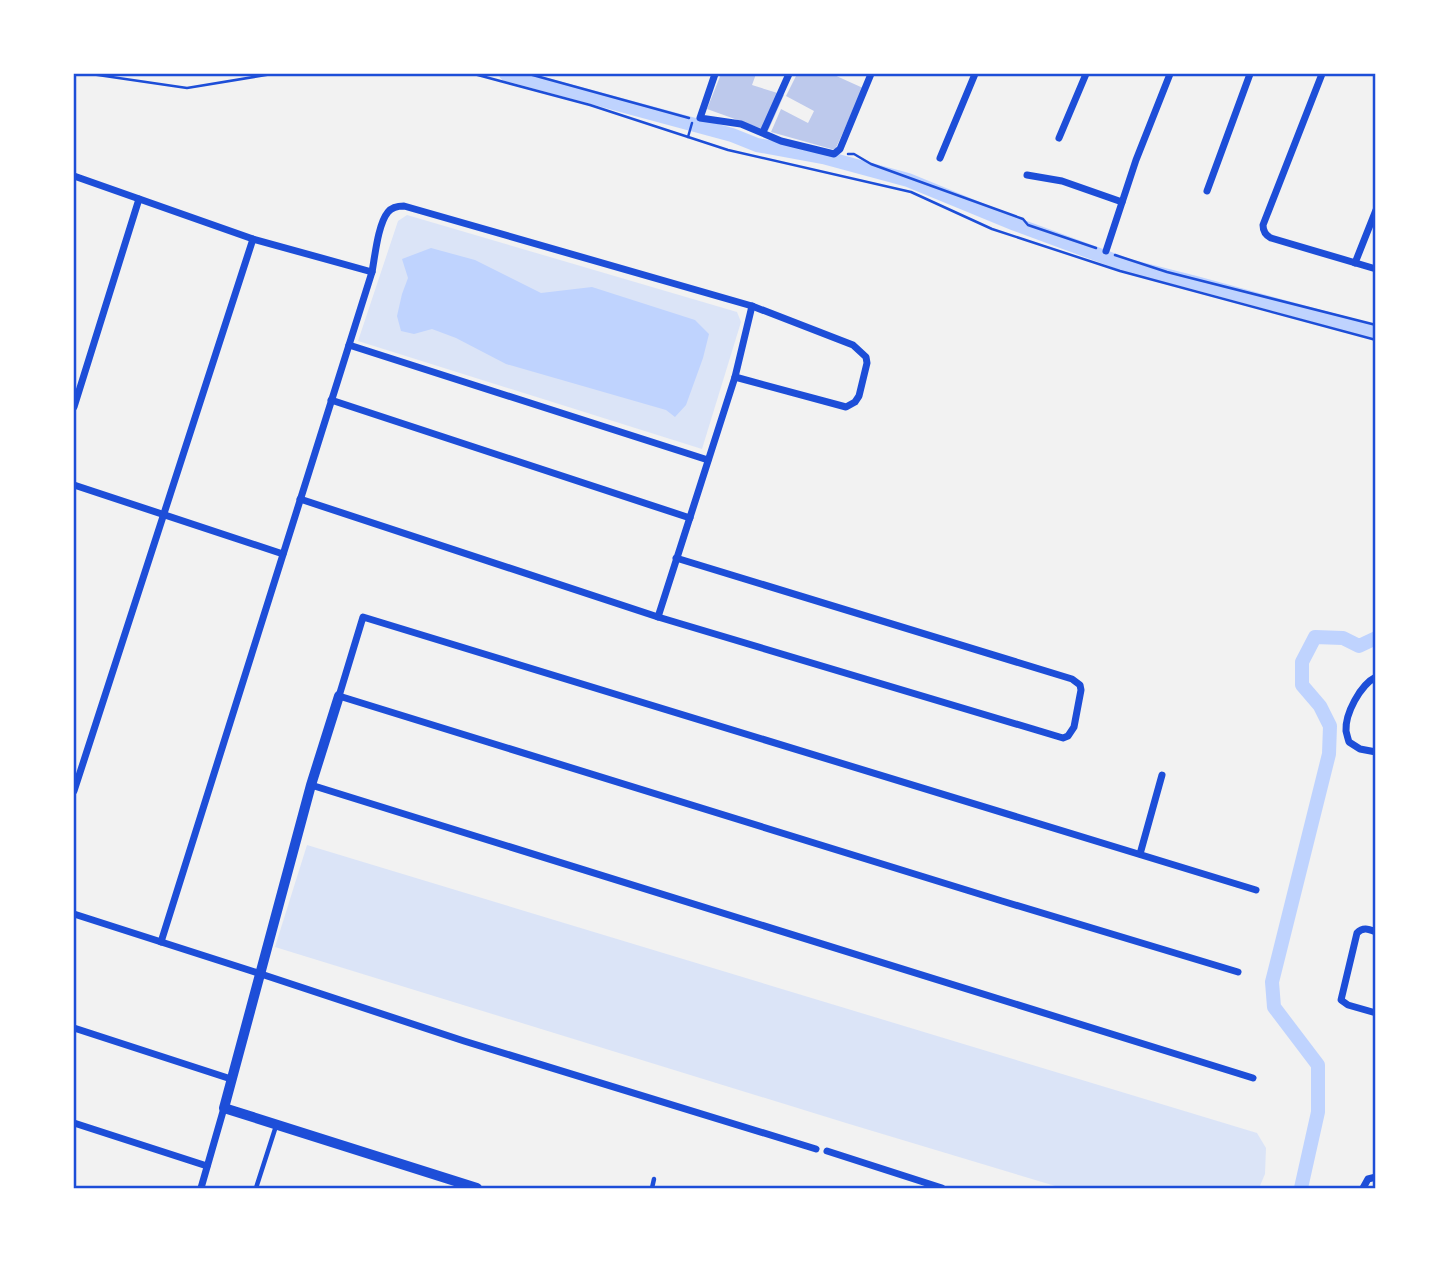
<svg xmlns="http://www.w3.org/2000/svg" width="1449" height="1262" font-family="'Titillium Web',sans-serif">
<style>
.green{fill:#dbe4f7}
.water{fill:#bfd3fe}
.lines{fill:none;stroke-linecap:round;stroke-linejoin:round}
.canal{stroke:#bfd3fe;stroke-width:14}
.building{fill:#bdc9ec}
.path{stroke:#1d4ed8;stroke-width:2.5}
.service{stroke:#1d4ed8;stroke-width:4.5}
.minor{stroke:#1d4ed8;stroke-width:7}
.tertiary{stroke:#1d4ed8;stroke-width:10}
.neatline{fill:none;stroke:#1d4ed8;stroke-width:2.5}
</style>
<rect width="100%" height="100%" fill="#f2f2f2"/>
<g class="green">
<path d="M407,215L737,312L741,322L702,449L358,341L398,221Z"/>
<path d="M307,845L1257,1133L1266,1148L1265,1174L1259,1188H1062L846,1123L275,947Z"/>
</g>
<path class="water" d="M431,248L475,260L541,293L592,287L695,320L709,334L703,358L686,405L675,417L666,410L506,364L456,338L432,329L414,334L401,331L397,316L402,294L408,278L402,259Z"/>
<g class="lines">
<g class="canal">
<path d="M506,74L732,135L757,145L823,157L908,180L1015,224L1129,266L1196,283L1376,332"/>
<path d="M1301,1188L1318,1112V1065L1274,1007L1272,982L1329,754L1330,726L1320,706L1302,685V662L1315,637L1343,638L1359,646L1376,638"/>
</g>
</g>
<g class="building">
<path d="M721,74H756L752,85L784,95L768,131L707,109Z"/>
<path d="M797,74H832L863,88L835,150L771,132L781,109L808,123L814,111L786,96Z"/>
</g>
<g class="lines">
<g class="path">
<path d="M91,74L187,88L272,74"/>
<path d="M474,74L590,105L728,150L911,192L992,229L1120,271L1376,340"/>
<path d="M529,74L689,118"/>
<path d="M688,137L692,123"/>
<path d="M848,154H854L871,164L1023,219L1028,225L1096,248"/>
<path d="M1115,255L1167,272L1376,325"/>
</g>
<g class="service">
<path d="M256,1188L276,1126"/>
<path d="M652,1188L654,1179"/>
</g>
<g class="minor">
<path d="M715,74L700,118L741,124L781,141L834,154L840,149L871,74"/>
<path d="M1322,74L1263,225C1263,231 1265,235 1271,238L1376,269"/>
<path d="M763,132L789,74"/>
<path d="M1059,138L1086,74"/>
<path d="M940,158L975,74"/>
<path d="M1027,175L1062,181L1122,202"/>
<path d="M74,176L253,239L372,272"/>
<path d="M1207,191L1250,74"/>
<path d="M1106,251L1136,160L1170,74"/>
<path d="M1355,263L1376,210"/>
<path d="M349,345L708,460"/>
<path d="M331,400L690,518"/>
<path d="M74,407L139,199"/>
<path d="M74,485L283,554"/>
<path d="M300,499L658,617L1063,738L1068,736L1074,727L1081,690L1080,685L1072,679L676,558"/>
<path d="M658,617L735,377L752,306"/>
<path d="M1376,677C1360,685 1345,714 1346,731C1347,735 1348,739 1349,742L1360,749L1376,752"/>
<path d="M311,785L1253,1078"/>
<path d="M74,791L253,239"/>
<path d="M1140,854L1162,775"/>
<path d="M74,914L261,974L464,1041L816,1149"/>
<path d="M1376,932C1368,929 1363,927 1357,933L1341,1000L1348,1005L1376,1013"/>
<path d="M161,942L372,272C375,256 378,224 388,212C392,207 397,206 404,206L752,306L853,345L866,357L867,363L859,396L855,402L846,407L735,377"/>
<path d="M1238,972L1002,901L339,696L363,617L1256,890"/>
<path d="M74,1028L231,1079"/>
<path d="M74,1123L207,1166"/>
<path d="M827,1151L942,1188"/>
<path d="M201,1188L224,1108"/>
<path d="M1363,1188L1368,1179L1376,1177"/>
</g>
<path class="tertiary" d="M339,696L311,785L224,1108L477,1188"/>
</g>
<rect width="1449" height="1262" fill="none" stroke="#ffffff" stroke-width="150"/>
<rect x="75" y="75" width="1299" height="1112" class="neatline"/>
</svg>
